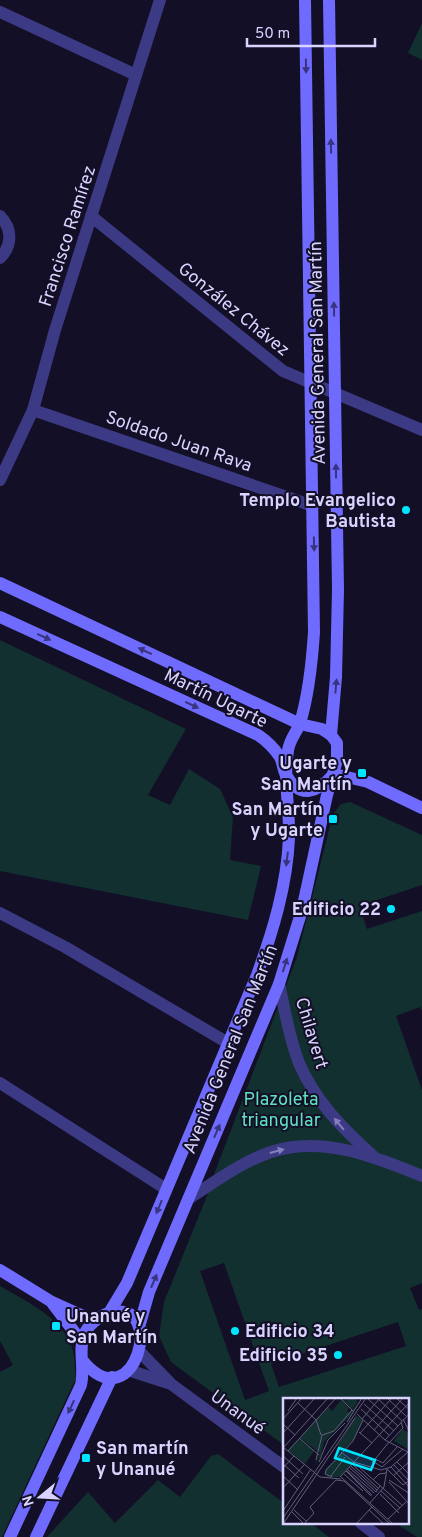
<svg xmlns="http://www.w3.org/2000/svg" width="422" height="1537" font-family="Overpass,sans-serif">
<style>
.green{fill:#12302f;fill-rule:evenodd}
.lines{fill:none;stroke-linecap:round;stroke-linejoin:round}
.street{stroke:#3d3a85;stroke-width:12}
.secondary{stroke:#6f6bff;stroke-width:12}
.oneway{fill:#38347d}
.oneway2{fill:#837fbc}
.poi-dot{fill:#00e5ff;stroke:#130f26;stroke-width:2}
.labels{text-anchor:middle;stroke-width:4;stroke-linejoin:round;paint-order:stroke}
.street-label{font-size:18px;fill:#d9d4ff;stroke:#130f26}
.poi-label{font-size:18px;font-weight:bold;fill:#d9d4ff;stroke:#130f26;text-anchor:end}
.park-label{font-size:18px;fill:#5fe0c0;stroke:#130f26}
.inset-road{fill:none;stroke:#625e7d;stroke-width:1}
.view{fill:#00e5ff;fill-opacity:0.15;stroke:#00e5ff;stroke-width:2.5}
.inset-edge{fill:none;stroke:#d9d4ff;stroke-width:2.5}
</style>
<rect width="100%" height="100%" fill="#130f26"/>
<g class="green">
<path d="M422,23V60L408,53Z"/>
<path d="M0,640L186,729L148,795L170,805L189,769L220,789L233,817L230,860L261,866L248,920L0,871Z"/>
<path d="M350,802L422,835V885L359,906L367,929L422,911V1011L420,1007L396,1016L422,1090V1283L410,1288L419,1310L422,1309V1537H417L395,1523H408V1400H284V1445L171,1362L159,1336L164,1302L215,1176L213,1177L297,957L333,814L341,804ZM224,1263L269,1391L245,1400L200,1271ZM398,1322L406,1346L279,1387L271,1364Z"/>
<path d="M0,1286C27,1302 64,1318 73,1351C75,1360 75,1370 76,1378L2,1537H0V1372L13,1365L0,1341Z"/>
<path d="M218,1454L284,1503V1523H311L329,1537H47L88,1492L115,1523L158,1480L180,1497L211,1456Z"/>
</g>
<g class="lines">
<g class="street">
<path d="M0,12L136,75"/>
<path d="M0,216C13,229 12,246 0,258"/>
<path d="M91,216L283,371L422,430"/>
<path d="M33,410L313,506"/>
<path d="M0,480L33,410L55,330L160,0"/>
<path d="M0,913L65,947L228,1043"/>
<path d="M279,984C285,1010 289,1038 299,1063C315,1101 343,1129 373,1156"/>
<path d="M0,1083L166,1189"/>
<path d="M188,1199C215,1182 241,1162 271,1152C322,1135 375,1157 422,1176"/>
<path d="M140,1352L171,1384L284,1467"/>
<path d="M128,1370L168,1383"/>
<path d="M361,1523L379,1537"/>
</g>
<g class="secondary">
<path d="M0,583L300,724L322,729L331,735"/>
<path d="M0,617L258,735C267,741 274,748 280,757C283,763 283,770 286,775C300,800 318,792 333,775"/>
<path d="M334,774L368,782L422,808"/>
<path d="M0,1270L52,1302L94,1321"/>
<path d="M53,1304L82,1342"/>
<path d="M109,1313L127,1283L257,975C273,931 287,885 289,838C290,809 283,779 288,751C289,740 297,732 300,723C309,694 312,663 314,632L305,0"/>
<path d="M139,1327L149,1292L279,984L302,910L327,795L337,760V743L331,735L336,677L338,590L329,0"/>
<path d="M10,1537L81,1385C85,1368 78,1350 84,1335C88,1325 99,1316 109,1313C168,1296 135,1423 83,1361"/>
<path d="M36,1537L112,1377"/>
</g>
</g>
<defs><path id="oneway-solid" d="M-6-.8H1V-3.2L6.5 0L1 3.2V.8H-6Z" transform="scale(1.25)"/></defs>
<g class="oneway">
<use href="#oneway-solid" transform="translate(306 66) rotate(89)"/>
<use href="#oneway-solid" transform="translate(331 146) rotate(-91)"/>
<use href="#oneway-solid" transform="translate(334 309) rotate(-91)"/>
<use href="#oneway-solid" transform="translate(336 471) rotate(-90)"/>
<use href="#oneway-solid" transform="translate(314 544) rotate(89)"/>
<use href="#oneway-solid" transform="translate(44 637) rotate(25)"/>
<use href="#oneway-solid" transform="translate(145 651) rotate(-155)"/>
<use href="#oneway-solid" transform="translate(336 686) rotate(-85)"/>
<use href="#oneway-solid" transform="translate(192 705) rotate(25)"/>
<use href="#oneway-solid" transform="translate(287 859) rotate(97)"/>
<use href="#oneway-solid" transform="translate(285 965) rotate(-72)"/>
<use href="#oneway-solid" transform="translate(217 1131) rotate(-67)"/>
<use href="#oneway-solid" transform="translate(159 1207) rotate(113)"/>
<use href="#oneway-solid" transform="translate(154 1281) rotate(-67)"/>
<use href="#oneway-solid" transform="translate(71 1407) rotate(115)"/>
</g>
<g class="oneway2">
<use href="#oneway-solid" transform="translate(339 1124) rotate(-130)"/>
<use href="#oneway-solid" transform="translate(277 1151) rotate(-15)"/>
</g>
<g class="poi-dot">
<circle cx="406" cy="510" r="5"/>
<rect x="357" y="768" width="10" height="10" rx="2.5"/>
<rect x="328" y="814" width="10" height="10" rx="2.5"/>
<circle cx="391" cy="909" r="5"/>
<rect x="51" y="1321" width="10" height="10" rx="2.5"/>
<circle cx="235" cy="1331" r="5"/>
<circle cx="338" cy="1355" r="5"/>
<rect x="81" y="1453" width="10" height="10" rx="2.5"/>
</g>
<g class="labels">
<g class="street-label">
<text transform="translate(67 236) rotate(-72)" y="6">Francisco Ramírez</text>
<text transform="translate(234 309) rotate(39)" y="6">González Chávez</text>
<text transform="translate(317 353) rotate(-91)" y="6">Avenida General San Martín</text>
<text transform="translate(179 441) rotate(19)" y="6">Soldado Juan Rava</text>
<text transform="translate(216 698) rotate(26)" y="6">Martín Ugarte</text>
<text transform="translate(312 1033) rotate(73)" y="6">Chilavert</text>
<text transform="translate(230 1049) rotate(-68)" y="6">Avenida General San Martín</text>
<text transform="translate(238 1412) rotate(36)" y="6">Unanué</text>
</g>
<g class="poi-label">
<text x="396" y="506">Templo Evangelico<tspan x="396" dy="21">Bautista</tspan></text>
<text x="352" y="769">Ugarte y<tspan x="352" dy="21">San Martín</tspan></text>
<text x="323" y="815">San Martín<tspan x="323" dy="21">y Ugarte</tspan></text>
<text x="381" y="915">Edificio 22</text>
<text x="66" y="1322" text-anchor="start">Unanué y<tspan x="66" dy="21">San Martín</tspan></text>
<text x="245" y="1337" text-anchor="start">Edificio 34</text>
<text x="328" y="1361">Edificio 35</text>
<text x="96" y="1454" text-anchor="start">San martín<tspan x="96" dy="21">y Unanué</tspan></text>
</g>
<g class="park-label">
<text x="281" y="1105">Plazoleta<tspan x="281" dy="21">triangular</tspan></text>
</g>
</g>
<g transform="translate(283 1398)">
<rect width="126" height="126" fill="#130f26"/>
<path d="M63,0L62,4L66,0H73L74,4L76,0L70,15L41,44L38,57L30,69L37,55L17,40L45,9L49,13L58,2L66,10L64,13L67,15L75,3L69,11L60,3ZM73,17L80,22L70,42L59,53L55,47ZM120,31L126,36V52L111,43ZM16,41L31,53L22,66L5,52ZM58,56L70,64L57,79H38L48,78L42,76L43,71Z" fill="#12302f"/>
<path class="inset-road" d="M57,0L70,13M94,0L119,23M104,0L123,18M113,0L127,12M85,1L115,28M15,5L33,22L38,37M81,6L111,33M78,11L106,37M5,13L14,0M74,16L102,42M0,21L19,0M79,21L97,0M120,21L127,35M64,24L79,0M0,26L12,37M91,32L120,0M76,34L89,45M0,35L32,0M77,35L109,0M16,40L36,57M107,44L120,30L118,24M0,49L37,79L58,81M1,49L45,0M5,53L53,0M58,54L71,64L98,72L108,69L125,54M60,54L70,43L80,22M125,54L102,42L127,15M78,56L99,69L120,51M0,58L20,76M92,61L100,65L114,49M33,62L39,37L51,33L69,12M36,64L45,42L62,25M114,64L127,77M89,65L106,44M0,66L16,80M69,66L95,90M111,67L125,82M68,68L94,92M66,69L93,94L97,88M108,69L127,90M0,70L11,58M77,70L120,108M64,71L91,95M104,71L120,87L127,82M63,73L88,98M64,73L89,97M61,76L80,93M0,78L15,92M48,78L62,59M110,78L127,63M49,79L42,76L43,72L59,55M57,79L127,4M58,79L110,126M90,82L96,76L103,75M106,82L127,96M106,84L127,107M0,90L21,67M98,93L117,110M97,96L116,115M87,105L101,89L104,71M11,112L23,123M86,112L101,126M0,113L28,71M9,114L21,126M0,120L83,0M105,121L123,104M0,126L72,20M21,126L31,115L27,109L53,82L61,83L107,126M73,126L89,109"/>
<path class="view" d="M56,50L92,62L88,72L52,60Z"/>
<rect width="126" height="126" class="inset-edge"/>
</g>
<g transform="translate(40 1497) rotate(252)" stroke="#130f26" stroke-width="4" paint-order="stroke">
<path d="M0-4L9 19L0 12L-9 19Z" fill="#d9d4ff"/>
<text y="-8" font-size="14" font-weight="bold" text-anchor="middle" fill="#d9d4ff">N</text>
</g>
<path d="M247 38v8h128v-8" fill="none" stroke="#d9d4ff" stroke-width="2.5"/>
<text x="255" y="38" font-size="15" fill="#d9d4ff" stroke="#130f26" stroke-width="4" paint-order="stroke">50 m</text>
</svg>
